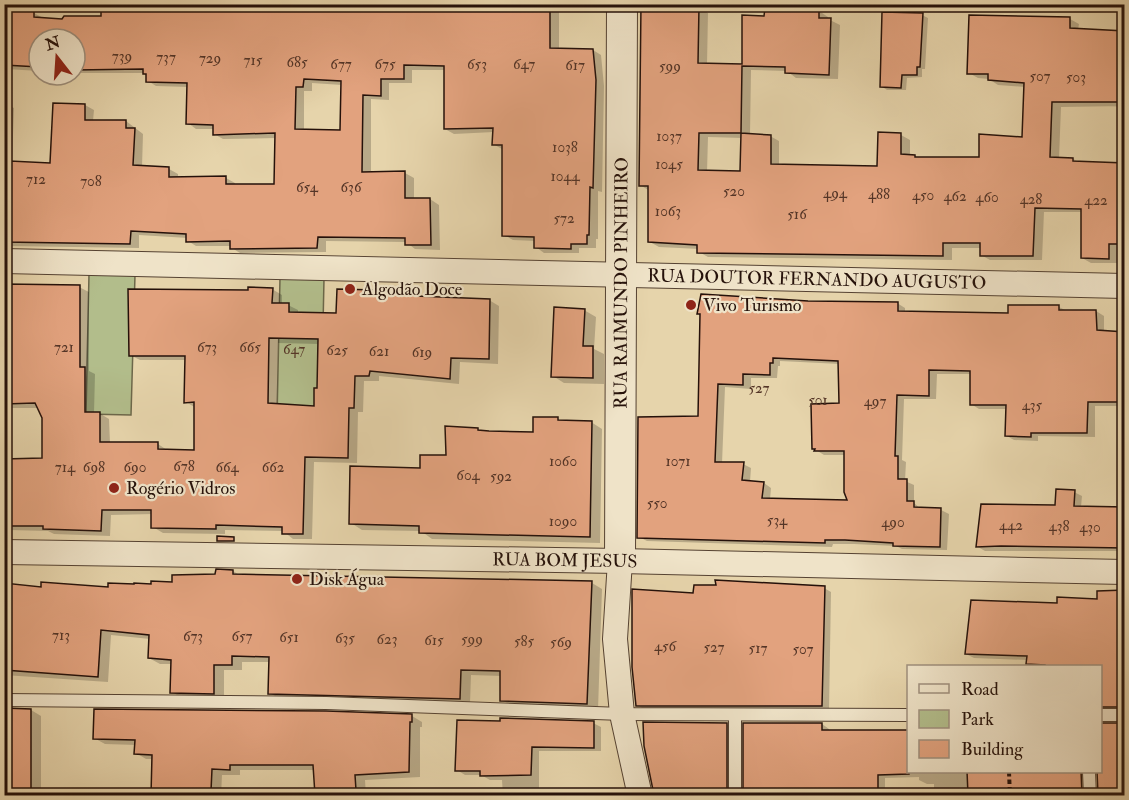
<svg xmlns="http://www.w3.org/2000/svg" width="1129" height="800" font-family="'IM FELL Double Pica',serif">
<style>
.green{fill:#b2bd8b;stroke:#6c674a;stroke-width:1.5}
.shadow{fill:#0003;fill-rule:evenodd}
.building{fill:#e2a27e;stroke:#25110a;stroke-width:1.5;fill-rule:evenodd}
.lines{fill:none;stroke-linecap:round;stroke-linejoin:round}
.service-casing{stroke:#554232;stroke-width:14}
.minor-casing{stroke:#554232;stroke-width:26}
.tertiary-casing{stroke:#554232;stroke-width:32}
.path{stroke:#25110a;stroke-width:4;stroke-dasharray:4.5 3;stroke-linecap:butt}
.service{stroke:#efe3c8;stroke-width:12}
.minor{stroke:#efe3c8;stroke-width:24}
.tertiary{stroke:#efe3c8;stroke-width:30}
.poi-dot{fill:#8f2418;stroke:#efe3c8;stroke-width:2}
.labels{text-anchor:middle;stroke-width:4.5;stroke-linejoin:round;paint-order:stroke}
.number-label{font-size:15px;fill:#543527}
.street-label{font-size:18px;fill:#25110a;stroke:#efe3c8}
.poi-label{font-size:18px;fill:#25110a;stroke:#efe3c8;text-anchor:start}
</style>
<rect width="100%" height="100%" fill="#e6d4ab"/>
<filter id="stains"><feTurbulence type="fractalNoise" baseFrequency=".00333" numOctaves="4"/><feColorMatrix values="0 0 0 0 .2 0 0 0 0 .09 0 0 0 0 .02 0 0 0 .5 -.17"/></filter>
<radialGradient id="worn" r=".72"><stop offset=".6" stop-color="#630" stop-opacity="0"/><stop offset="1" stop-color="#630" stop-opacity=".3"/></radialGradient>
<g class="green">
<path d="M89,274L135,275L131,415L86,414Z"/>
<path d="M280,278L324,279L321,419L277,418Z"/>
</g>
<g class="shadow">
<path d="M4,4H17L18,11L34,13L43,18L62,20L407,5L555,4L559,7V50H593L601,55L604,86L602,192L598,191V239H596V248H579V253H544L536,247V241L513,240L504,235L502,149L493,144L494,132L454,134L445,129L446,70H412V83H389V100L371,99V174L405,173L414,178V199H430L439,205L440,250L415,249L406,242L326,241V252L240,253L232,248V246H196L188,241V238L139,235V248L8,246L4,244ZM39,39H75V73H145L148,75V81L156,86L188,87V123L196,129H214V134L223,139L276,138L275,186H235V183L226,178H178V174L169,169L142,167L143,134L126,121H93L94,110L85,105L51,165L12,163L14,108L6,104V69L39,71ZM312,83L342,85V131L304,130V91H312Z"/>
<path d="M698,7L708,13L707,65H743L766,18L819,11L828,17V19L840,25L838,79L796,78L787,71L751,70L750,135L770,136L779,141V166L879,168L880,134L901,135L910,140V156L918,158H980L1023,139L1025,87L998,85L989,79L978,78L969,73L1070,19L1079,24L1078,30L1124,32V263H1091L1082,258L1083,212H1044L1042,260H990L981,255V248H952V260L708,257L699,252V249L659,247L650,242V191L640,185ZM1124,106L1122,160H1117V165L1081,163L1073,159H1059L1061,107ZM708,137L743,138L742,172H707Z"/>
<path d="M922,15L928,18L925,69H922V77L907,78L906,90H887L881,86Z"/>
<path d="M4,285L79,287L89,292V371L95,374L94,413H99L109,419L110,443L158,444L167,450L196,451V408L186,402V360H140L130,355L250,291L272,289L282,295V305H288L298,310V314H338L415,293L425,298L489,300L499,306L498,364L460,362L459,384L379,376V381H364L363,412H358L357,463L314,462L312,539H293L283,531L225,530V534L163,533L153,527V514L111,515L110,536L54,534L48,531L9,530L10,533H4ZM278,343L319,344L318,390L315,408L277,405ZM7,408H39L43,417L44,460H8Z"/>
<path d="M808,302L897,303L905,308V312L1009,314L1059,307L1067,311H1096L1104,316V332L1124,334V406H1095V437L1038,436V441L1014,440L1007,436V409H979L971,404L972,374H937L936,399H904L902,460L906,462L905,481L914,485V503L921,509L941,510L949,514L947,550L902,549L896,546L854,544H833L832,547L647,541L639,537L699,418L702,314ZM780,361L840,364L841,405L816,450L824,455H845L849,502L770,500L771,488L764,483L750,482L751,468L743,464H722L725,387L751,389V378H777L778,366H780Z"/>
<path d="M584,310L596,317L594,349L604,354V384L564,383L553,376Z"/>
<path d="M557,419L562,422H591L602,429L600,543L432,539L421,531L362,530L351,523L421,470L447,457L477,429L481,431L535,433Z"/>
<path d="M1074,492L1082,496L1081,507L1124,508V551H985L978,547L1056,507Z"/>
<path d="M233,571L241,576L592,583L602,589L598,710L512,706L502,700V676L471,675L470,704L280,699L270,693V662H242V670H224V699L182,698L172,692V664H160L149,658L150,639L111,635L108,682L4,675V584L42,588L110,589L174,584Z"/>
<path d="M824,588L831,592L829,710L644,709L637,705Z"/>
<path d="M1124,592V710L1100,717V666H1033L1028,664V660L974,658L966,654L1058,605L1098,601Z"/>
<path d="M4,709L31,710L41,716V796H4Z"/>
<path d="M412,716L422,722V727H420V777L365,780L366,796H315V770H240V775H222L221,796H152L153,759H146L136,753V745L105,744L94,738Z"/>
<path d="M593,723L601,727V751H539V796H503L502,780H490L481,775H465L457,770Z"/>
<path d="M726,724L734,729V796H655V793Z"/>
<path d="M745,724H822L829,729V731L908,772H1091L1089,796H934V784H927L919,780V777L885,778V796H745Z"/>
<path d="M1101,725H1124V796H1100Z"/>
</g>
<g class="building">
<path d="M101,4H550V48L593,49L596,80L593,188L590,187L589,235H587V244H571V249L534,248V237L502,236V145H492L493,128L444,129V66L404,65V79H381V96L363,95L362,172L405,171V198H430L431,245H405V238L318,237L317,248L230,249V241L186,242V234L131,231L130,244L4,242V180H9L10,161L50,163L53,103L85,104V120H126V128H135L133,165L169,167V177L226,176V184H274L275,133L213,135V125L186,124L187,83L146,82V74H143V69L75,70V39H39V67L4,65V8L34,11V17L62,19L64,16H101ZM304,79L341,81L340,130L295,129L296,87H303Z"/>
<path d="M641,4L699,6L698,63L742,64V15L764,16L765,8L819,10V18H831L829,75L785,73V67L742,66L741,133L771,135V164L877,166L878,132L901,133V154L915,155V157H979V134L1022,137L1024,83L988,80V74H967L969,15L1070,17V28L1125,31L1123,102H1052L1050,157L1073,158V161L1125,163V244H1109V259L1081,258V209L1035,208L1033,256H980V243H943V256L697,253V245L648,242V186H639ZM699,133H741L740,171L698,170Z"/>
<path d="M882,12L923,13L920,67H917V75H902L901,88L880,87Z"/>
<path d="M4,284L80,285V367H85V412H100V442H158V449L194,450V402L184,403L185,356H129L128,289L248,290V287L273,288L272,303H289V312L336,313L337,289L416,291V296L490,299L489,359L451,358L450,379L370,371L369,376H355L354,408H349L348,458L305,457L303,534H282V527L216,525V529L151,528V510H102L101,531L43,529V526H4V459L42,458V418L35,403L4,404ZM269,338L318,339L317,388H314V406L268,403Z"/>
<path d="M701,294L808,301L898,302V311L1008,313V305H1059V310H1096L1097,330L1125,332V398H1121V402H1088L1087,433H1031V437L1005,436L1006,405H970V371L929,370V396L897,395L895,456H898V479H907V501H914V507L941,508L940,547L893,546V543L845,540H825V543L637,538L638,417L698,416L700,314H697ZM773,358L838,361L839,403L811,404L812,449H815L814,451H844V492L847,500L762,498L764,482L742,480L744,462H715L718,384L743,385V374L770,375V363H773Z"/>
<path d="M554,307L585,309L583,346H593V378L551,377Z"/>
<path d="M533,417H558V420L592,421L590,537L419,533V526L349,524L350,466L420,468V455H446L445,426L478,428V430L489,431L533,432Z"/>
<path d="M1056,489L1075,490L1074,506L1125,507V548L1001,546L976,547L981,504L1055,505Z"/>
<path d="M217,536L234,537V541H217Z"/>
<path d="M216,569L233,570V574L592,581L587,704L500,701V671L461,670L460,699L268,694L269,657L232,656V665H214V694L170,693L171,660L148,658L149,635L101,630L98,677L4,670V583L41,587V582L108,587V583L134,584V583L151,584V581L172,582V575L215,574Z"/>
<path d="M715,580L825,586L822,706H636L632,667V589L693,593L694,585H716Z"/>
<path d="M1125,590V707H1101V666H1045V665L1026,664L1027,656L965,654L971,600L1057,603V597L1097,599V591Z"/>
<path d="M4,708L31,709V795H4Z"/>
<path d="M94,709L326,711L412,714V722H410L409,772L355,775L356,790L354,791V795H315L313,765H230V770L212,769L211,791L175,790V795H151L152,755L134,754L135,740L93,739Z"/>
<path d="M500,718L594,721V748L532,747L531,775L480,776V771H455L457,720L500,721Z"/>
<path d="M643,722L727,723V795H654L644,746Z"/>
<path d="M743,723H822V730H909V774L878,775V794L743,795Z"/>
<path d="M1101,723H1125V795H1098L1097,771H1101Z"/>
<path d="M967,771H1081L1082,795H968Z"/>
</g>
<g class="lines">
<defs>
<g id="service">
<path d="M4,700L326,703L622,714L908,715"/>
<path d="M1100,715H1124"/>
<path d="M1089,772L1090,796"/>
<path d="M735,796V716"/>
</g>
<g id="minor">
<path id="s1" d="M4,261L1124,286"/>
<path id="s2" d="M4,552L620,561L1124,572"/>
<path d="M620,561L615,639L622,714L640,796"/>
</g>
<g id="tertiary">
<path id="s3" d="M620,561L622,4"/>
</g>
</defs>
<use href="#service" class="service-casing"/>
<use href="#minor" class="minor-casing"/>
<use href="#tertiary" class="tertiary-casing"/>
<path class="path" d="M1009,772L1010,796"/>
<use href="#service" class="service"/>
<use href="#minor" class="minor"/>
<use href="#tertiary" class="tertiary"/>
</g>
<g class="poi-dot">
<circle cx="350" cy="289" r="6"/>
<circle cx="691" cy="305" r="6"/>
<circle cx="114" cy="488" r="6"/>
<circle cx="297" cy="579" r="6"/>
</g>
<g class="labels">
<g class="number-label">
<text x="122" y="61">739</text>
<text x="166" y="62">737</text>
<text x="210" y="63">729</text>
<text x="253" y="65">715</text>
<text x="297" y="67">685</text>
<text x="341" y="69">677</text>
<text x="385" y="69">675</text>
<text x="477" y="69">653</text>
<text x="524" y="69">647</text>
<text x="575" y="70">617</text>
<text x="670" y="71">599</text>
<text x="1040" y="81">507</text>
<text x="1076" y="82">503</text>
<text x="669" y="141">1037</text>
<text x="565" y="152">1038</text>
<text x="669" y="169">1045</text>
<text x="565" y="181">1044</text>
<text x="36" y="184">712</text>
<text x="91" y="186">708</text>
<text x="307" y="192">654</text>
<text x="351" y="192">636</text>
<text x="734" y="196">520</text>
<text x="835" y="198">494</text>
<text x="879" y="199">488</text>
<text x="923" y="200">450</text>
<text x="955" y="201">462</text>
<text x="987" y="202">460</text>
<text x="1031" y="204">428</text>
<text x="1096" y="205">422</text>
<text x="668" y="216">1063</text>
<text x="797" y="219">516</text>
<text x="564" y="223">572</text>
<text x="64" y="352">721</text>
<text x="207" y="352">673</text>
<text x="250" y="352">665</text>
<text x="294" y="354">647</text>
<text x="337" y="355">625</text>
<text x="379" y="356">621</text>
<text x="422" y="357">619</text>
<text x="759" y="393">527</text>
<text x="818" y="405">501</text>
<text x="875" y="406">497</text>
<text x="1032" y="410">435</text>
<text x="563" y="466">1060</text>
<text x="678" y="466">1071</text>
<text x="184" y="471">678</text>
<text x="65" y="472">714</text>
<text x="94" y="472">698</text>
<text x="135" y="472">690</text>
<text x="227" y="472">664</text>
<text x="273" y="472">662</text>
<text x="468" y="480">604</text>
<text x="501" y="481">592</text>
<text x="657" y="508">550</text>
<text x="777" y="525">534</text>
<text x="563" y="526">1090</text>
<text x="893" y="527">490</text>
<text x="1011" y="530">442</text>
<text x="1059" y="531">438</text>
<text x="1090" y="532">430</text>
<text x="61" y="640">713</text>
<text x="193" y="641">673</text>
<text x="242" y="641">657</text>
<text x="289" y="642">651</text>
<text x="345" y="643">635</text>
<text x="387" y="644">623</text>
<text x="472" y="644">599</text>
<text x="434" y="645">615</text>
<text x="524" y="646">585</text>
<text x="561" y="647">569</text>
<text x="665" y="651">456</text>
<text x="714" y="652">527</text>
<text x="758" y="653">517</text>
<text x="803" y="654">507</text>
</g>
<g class="street-label">
<text dy="6" stroke="none"><textPath href="#s1" startOffset="813">RUA DOUTOR FERNANDO AUGUSTO</textPath></text>
<text dy="6" stroke="none"><textPath href="#s3" startOffset="278">RUA RAIMUNDO PINHEIRO</textPath></text>
<text dy="6" stroke="none"><textPath href="#s2" startOffset="561">RUA BOM JESUS</textPath></text>
</g>
<g class="poi-label">
<text x="362" y="295">Algodão Doce</text>
<text x="703" y="311">Vivo Turismo</text>
<text x="126" y="494">Rogério Vidros</text>
<text x="309" y="585">Disk Água</text>
</g>
</g>
<rect width="1129" height="800" fill="none" stroke="#e6d4ab" stroke-width="24"/>
<rect x="6" y="6" width="1117" height="788" fill="none" stroke="#25110a" stroke-width="3"/>
<rect x="12" y="12" width="1105" height="776" fill="none" stroke="#25110a" stroke-width="1.5"/>
<rect x="907" y="665" width="195" height="108" fill="#efe3c8" stroke="#9e8f7c" stroke-width="1.5"/>
<rect x="919" y="684" width="30" height="9" fill="#efe3c8" stroke="#9e8f7c" stroke-width="1.5"/>
<text x="961" y="695" font-size="18" fill="#25110a">Road</text>
<rect x="919" y="710" width="30" height="18" fill="#b2bd8b" stroke="#9e8f7c" stroke-width="1.5"/>
<text x="961" y="725" font-size="18" fill="#25110a">Park</text>
<rect x="919" y="740" width="30" height="18" fill="#e2a27e" stroke="#9e8f7c" stroke-width="1.5"/>
<text x="961" y="755" font-size="18" fill="#25110a">Building</text>
<g transform="translate(57 57) rotate(343)"><circle r="28" fill="#efe3c8" stroke="#9e8f7c" stroke-width="1.5"/>
<path d="M0-4.5L10 22L0 15L-10 22Z" fill="#8f2418"/>
<text y="-9" font-size="16" font-weight="bold" text-anchor="middle" fill="#25110a">N</text>
</g>
<rect width="100%" height="100%" filter="url(#stains)"/>
<rect width="100%" height="100%" fill="url(#worn)"/>
</svg>
